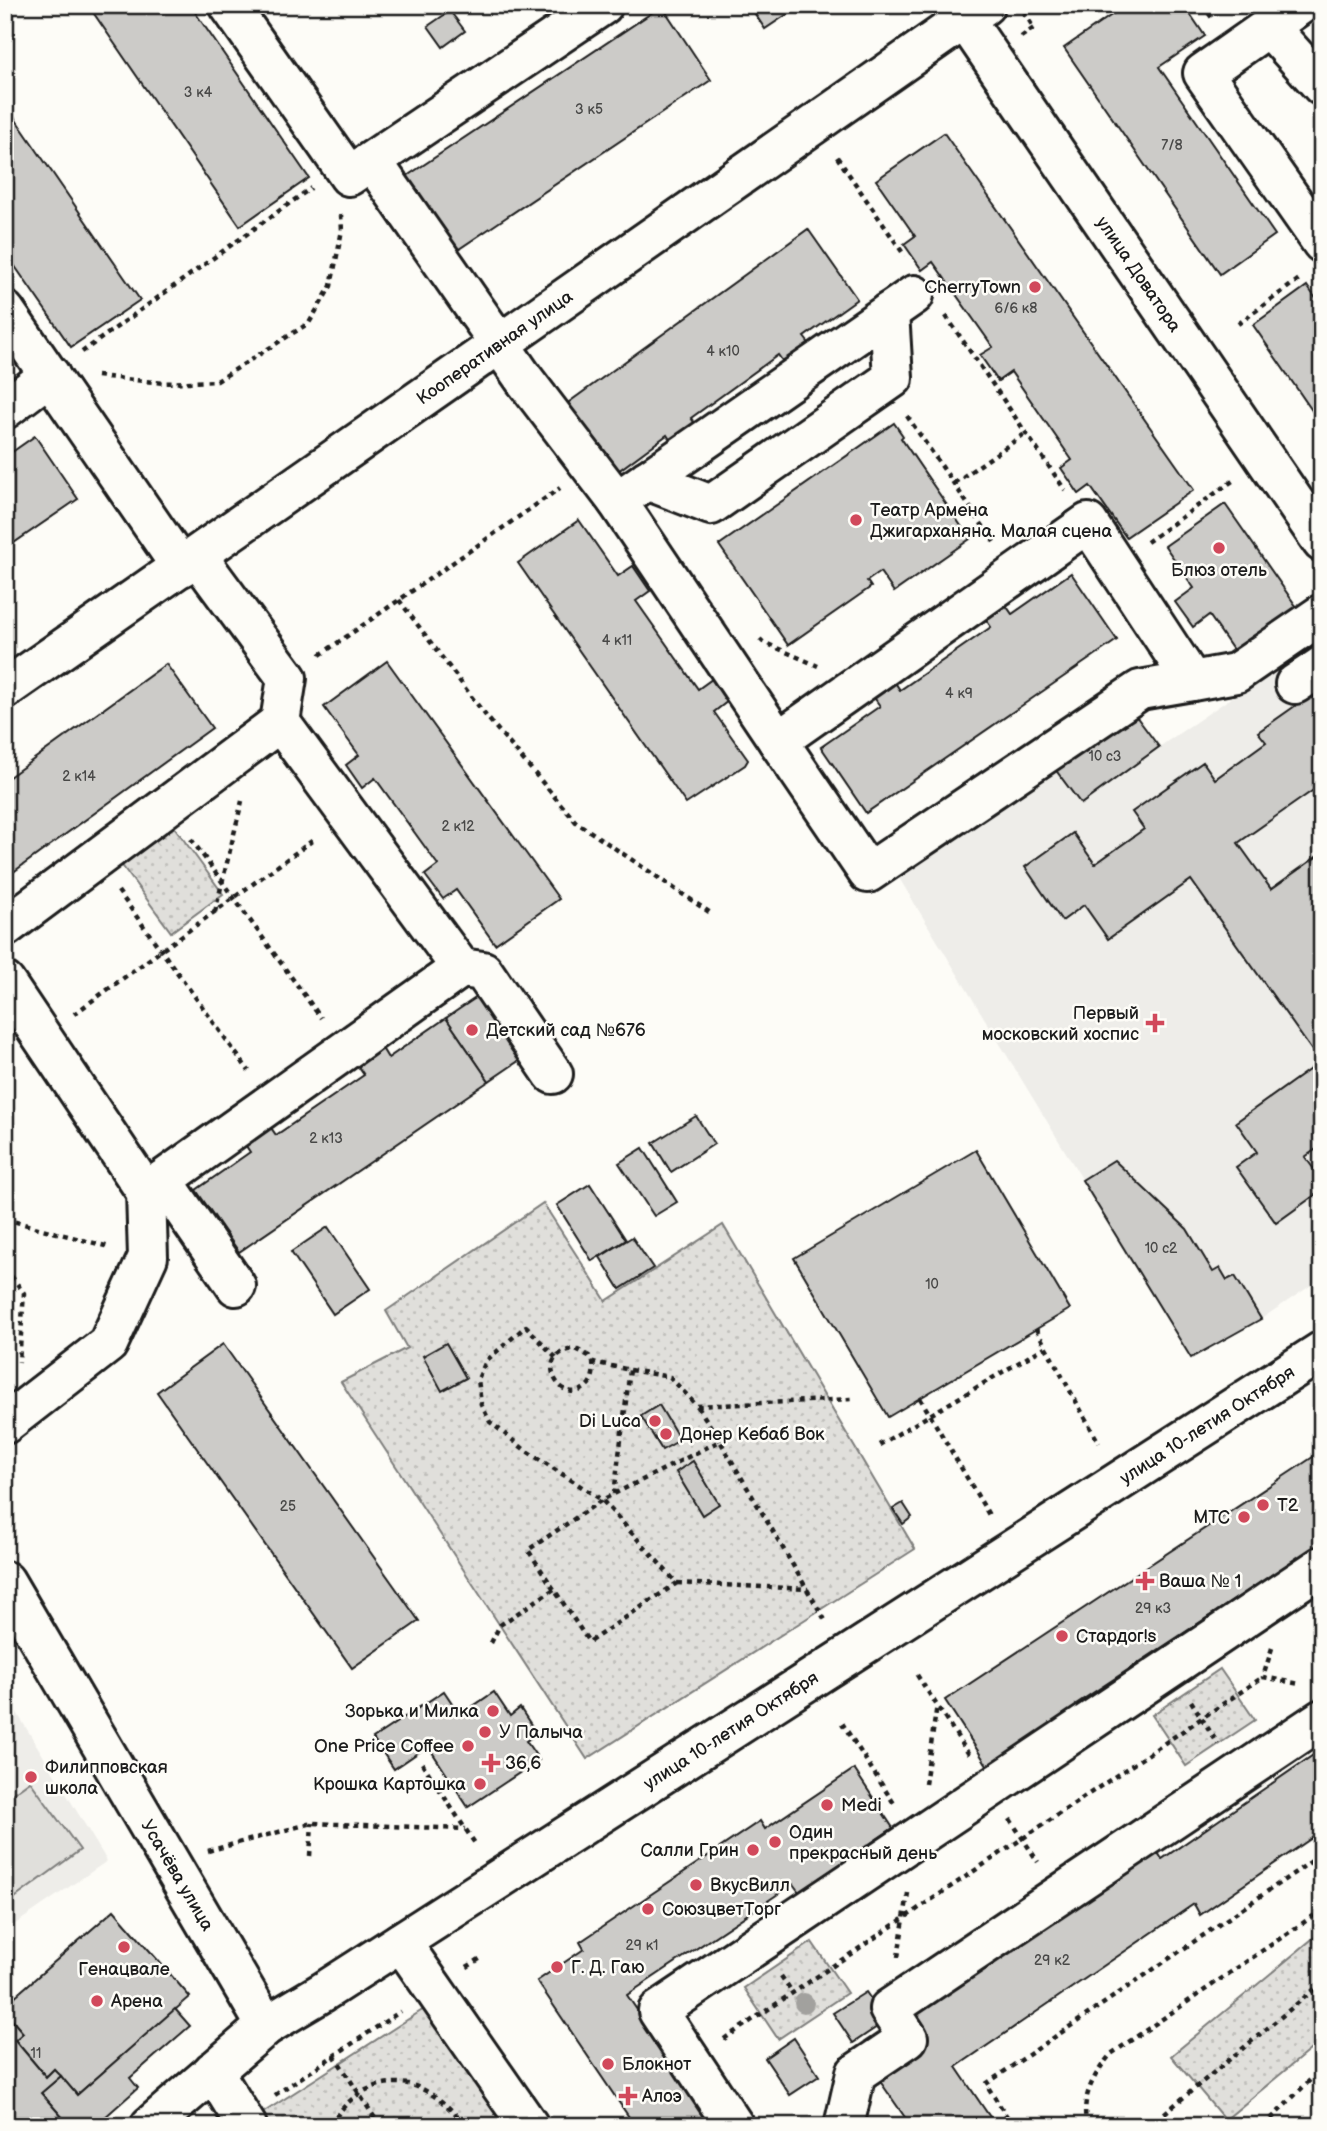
<svg xmlns="http://www.w3.org/2000/svg" width="1327" height="2131" font-family="'Balsamiq Sans',sans-serif">
<style>
.built{fill:#eeede9}
.grass{fill:#e0dfdb;stroke:#7e7e7c;stroke-width:2}
.park{fill:url(#park-dots);stroke:#7e7e7c;stroke-width:2}
.building{fill:#cccbc8;stroke:#1c1c1c;stroke-width:2}
.lines{fill:none;stroke-linecap:round;stroke-linejoin:round}
.minor-casing{stroke:#1c1c1c;stroke-width:44}
.path{stroke:#1c1c1c;stroke-width:4.5;stroke-dasharray:5 5;stroke-linecap:butt}
.minor{stroke:#fdfcf7;stroke-width:38}
.tree{fill:#a2a19e}
.poi-dot{fill:#d1495b;stroke:#fdfcf7;stroke-width:2.5}
.labels{text-anchor:middle;stroke-width:5;stroke-linejoin:round;paint-order:stroke}
.number-label{font-size:14px;fill:#484847}
.street-label{font-size:18px;fill:#1c1c1c;stroke:#fdfcf7}
.poi-label{font-size:18px;fill:#1c1c1c;stroke:#fdfcf7;text-anchor:start}
</style>
<defs>
<pattern id="park-dots" width="8" height="8" patternUnits="userSpaceOnUse" patternTransform="scale(1.75)"><rect width="8" height="8" fill="#e0dfdb"/><path d="M2 2h.1M6 6h.1" fill="none" stroke="#c0bfbb" stroke-width="1.8" stroke-linecap="round"/></pattern>
</defs>
<rect width="100%" height="100%" fill="#fdfcf7"/>
<filter id="ink" filterUnits="userSpaceOnUse"><feTurbulence type="fractalNoise" baseFrequency=".0143" numOctaves="2"/><feDisplacementMap in="SourceGraphic" scale="14" xChannelSelector="R" yChannelSelector="G"/><feConvolveMatrix kernelMatrix="1 2 1 2 8 2 1 2 1" color-interpolation-filters="sRGB"/></filter>
<g filter="url(#ink)">
<g class="built">
<path d="M1304,648L1322,651V1278L1261,1319L1191,1358L896,873L1052,765L1159,747Z"/>
<path d="M5,1693L107,1861L5,1931Z"/>
</g>
<path class="grass" d="M30,1781L80,1850L5,1905V1799Z"/>
<g class="park">
<path d="M170,821L223,894L171,932L118,860Z"/>
<path d="M543,1203L606,1301L723,1225L915,1549L587,1759L341,1382L407,1348L386,1311Z"/>
<path d="M1220,1669L1255,1720L1186,1766L1152,1715Z"/>
<path d="M1322,1931V2040L1225,2120L1171,2056Z"/>
<path d="M812,1942L847,1993L778,2039L744,1988Z"/>
<path d="M424,2009L511,2126H265L258,2116Z"/>
</g>
<g class="building">
<path d="M88,5H190L309,178L240,226Z"/>
<path d="M749,5H801L765,29Z"/>
<path d="M1126,5H1184L1205,36L1159,67L1275,235L1220,274L1064,48Z"/>
<path d="M662,6L711,80L450,255L401,180Z"/>
<path d="M450,11L465,31L443,47L428,26Z"/>
<path d="M5,104L140,300L71,347L5,252Z"/>
<path d="M944,133L1194,490L1126,537L1090,486L1079,494L1061,468L1072,460L1011,372L998,381L980,355L993,347L933,262L922,270L904,244L915,236L876,180Z"/>
<path d="M808,229L857,299L804,337L812,347L786,366L778,355L691,418L699,429L674,446L667,435L614,474L565,405Z"/>
<path d="M1307,286L1322,307V425L1253,325Z"/>
<path d="M894,423L903,436L901,438L970,539L894,592L880,572L867,581L871,587L788,645L719,545Z"/>
<path d="M35,436L78,499L5,549V457Z"/>
<path d="M1225,504L1303,616L1240,660L1209,615L1193,627L1175,602L1194,588L1165,546Z"/>
<path d="M579,520L618,576L633,566L650,591L636,601L698,689L712,679L728,701L714,712L748,760L745,765L686,804L518,563Z"/>
<path d="M1071,573L1117,640L866,813L821,747L880,706L873,696L894,681L900,690L991,627L985,618L1005,604L1012,614Z"/>
<path d="M387,661L559,899L495,944L456,890L443,899L425,875L438,865L375,778L362,788L346,765L359,755L324,707Z"/>
<path d="M166,664L212,728L5,878V780Z"/>
<path d="M1312,694L1322,707V784L1238,843L1271,889L1322,853V1145L1305,1157L1322,1180V1190L1276,1223L1236,1167L1257,1152L1236,1122L1320,1062L1191,880L1108,939L1084,905L1062,921L1025,867L1073,833L1095,864L1144,829L1132,812L1203,762L1215,779L1266,742L1258,732Z"/>
<path d="M1130,708L1159,747L1081,804L1052,765Z"/>
<path d="M483,993L526,1056L489,1081L446,1018Z"/>
<path d="M446,1018L489,1081L239,1252L196,1190L250,1152L242,1140L267,1122L276,1135L364,1075L355,1062L380,1045L388,1058Z"/>
<path d="M696,1116L714,1144L671,1172L653,1143Z"/>
<path d="M643,1148L677,1202L654,1216L619,1163Z"/>
<path d="M976,1150L1070,1309L888,1417L794,1258Z"/>
<path d="M1114,1160L1187,1229L1213,1272L1220,1268L1227,1280L1235,1276L1261,1319L1191,1358L1082,1180Z"/>
<path d="M590,1184L626,1240L592,1261L557,1205Z"/>
<path d="M328,1227L370,1289L333,1314L291,1252Z"/>
<path d="M632,1237L653,1268L620,1289L600,1257Z"/>
<path d="M446,1343L466,1378L442,1391L423,1356Z"/>
<path d="M223,1344L419,1621L352,1668L157,1392Z"/>
<path d="M659,1405L680,1440L662,1450L641,1416Z"/>
<path d="M1322,1451V1542L1076,1704L1081,1712L991,1771L945,1700Z"/>
<path d="M693,1461L719,1504L702,1515L676,1472Z"/>
<path d="M903,1503L912,1517L903,1524L893,1509Z"/>
<path d="M444,1691L460,1715L494,1692L510,1716L520,1708L537,1734L526,1741L539,1760L468,1807L428,1746L394,1769L373,1738Z"/>
<path d="M1322,1749V1831L1200,1915L1194,1904L956,2067L996,2126H911L875,2074L910,2016L1155,1848L1162,1859Z"/>
<path d="M854,1769L893,1828L799,1892L793,1884L627,1995L715,2126H635L537,1981L584,1949L580,1942L760,1821L765,1829Z"/>
<path d="M114,1910L190,1997L77,2095L54,2069L46,2077L15,2040L23,2033L5,2012V2005Z"/>
<path d="M866,1992L886,2021L853,2043L833,2013Z"/>
<path d="M175,2009L190,2026L130,2078L138,2088L95,2126H70L41,2093L61,2076L77,2095Z"/>
<path d="M5,2012L23,2033L15,2040L46,2077L54,2069L61,2076L41,2093L70,2126H5Z"/>
<path d="M794,2038L819,2076L790,2095L765,2058Z"/>
</g>
<g class="lines">
<defs>
<g id="minor">
<path d="M229,5L349,176L603,5"/>
<path id="s1" d="M955,5L1322,542"/>
<path d="M1300,5L1203,73L1322,243"/>
<path d="M1269,27L1322,86"/>
<path d="M372,161L524,379L617,501"/>
<path d="M914,295L617,501L778,741L1088,523L1192,681L1236,673L1322,614"/>
<path d="M5,311L181,567"/>
<path d="M5,409L50,375"/>
<path d="M647,480L711,505L893,378L889,312"/>
<path d="M197,556L287,678L280,722"/>
<path d="M1295,684L1322,666"/>
<path id="s2" d="M5,689L985,5"/>
<path d="M778,741L868,873L1140,690L1192,681"/>
<path d="M5,927L280,722L461,968L146,1192"/>
<path d="M461,968L483,971L553,1074"/>
<path d="M5,982L146,1192L148,1257L108,1344L5,1424"/>
<path d="M163,1180L236,1286"/>
<path id="s3" d="M5,1581L266,2026"/>
<path d="M401,1942L529,2126"/>
<path d="M213,2071L247,2126"/>
<path id="s4" d="M150,2126L266,2026L323,1992L1322,1351"/>
<path d="M734,2126L658,2011L1322,1566"/>
<path d="M844,2126L856,2073L908,2038L889,2009L1322,1719"/>
</g>
</defs>
<use href="#minor" class="minor-casing"/>
<g class="path">
<path d="M1203,5L1212,18"/>
<path d="M1021,37L1034,28L1024,13"/>
<path d="M837,157L905,256"/>
<path d="M946,316L1065,490"/>
<path d="M1238,324L1302,277"/>
<path d="M82,352L311,188"/>
<path d="M97,376L163,383L217,381L309,323L331,286L342,230L341,215"/>
<path d="M907,416L994,542"/>
<path d="M954,483L1026,433"/>
<path d="M1147,542L1234,480"/>
<path d="M399,600L486,716L576,822L712,914"/>
<path d="M760,639L763,642L818,666"/>
<path d="M320,655L560,488"/>
<path d="M191,839L321,1018"/>
<path d="M118,891L249,1071"/>
<path d="M215,912L242,801"/>
<path d="M74,1014L316,838"/>
<path d="M5,1219L109,1247"/>
<path d="M5,1268L24,1293L19,1362"/>
<path d="M1036,1329L1099,1443"/>
<path d="M556,1358L526,1326L486,1361L478,1379L481,1404L490,1422L525,1450L602,1500L677,1583L589,1642L528,1550L602,1500L720,1441L825,1620"/>
<path d="M593,1362C594,1370 594,1377 589,1384C563,1413 528,1352 576,1349L589,1356L593,1362L630,1370L614,1494"/>
<path d="M630,1370L670,1377L697,1406L852,1399"/>
<path d="M920,1398L989,1515"/>
<path d="M698,1407L720,1441"/>
<path d="M879,1445L1045,1347"/>
<path d="M677,1583L808,1589"/>
<path d="M491,1643L500,1625L554,1589"/>
<path d="M1272,1648L1263,1677L1300,1684"/>
<path d="M917,1675L970,1756"/>
<path d="M1191,1701L1218,1744"/>
<path d="M842,1723L895,1805"/>
<path d="M422,1763L476,1845"/>
<path d="M925,1784L937,1705"/>
<path d="M1010,1819L1038,1862"/>
<path d="M208,1851L312,1823L465,1829"/>
<path d="M310,1856L312,1823"/>
<path d="M898,1957L908,1893"/>
<path d="M467,1967L481,1958"/>
<path d="M781,1976L793,1993"/>
<path d="M724,2039L1263,1677"/>
<path d="M334,2055L380,2126"/>
<path d="M275,2095L401,2011"/>
<path d="M331,2126C344,2098 375,2078 408,2084C430,2089 452,2108 465,2126"/>
<path d="M1013,2126L986,2084L1322,1854"/>
<path d="M1087,2126C1080,2098 1094,2074 1111,2054L1322,1910"/>
<path d="M1149,2126L1322,1983"/>
<path d="M1264,2126L1322,2068"/>
</g>
<use href="#minor" class="minor"/>
</g>
<circle class="tree" cx="804" cy="2003" r="10"/>
</g>
<g class="poi-dot">
<circle cx="1035" cy="287" r="7"/>
<circle cx="856" cy="520" r="7"/>
<circle cx="1219" cy="548" r="7"/>
<path d="M1151.5 1012.5h7v7h7v7h-7v7h-7v-7h-7v-7h7z"/>
<circle cx="472" cy="1030" r="7"/>
<circle cx="655" cy="1421" r="7"/>
<circle cx="666" cy="1434" r="7"/>
<circle cx="1263" cy="1505" r="7"/>
<circle cx="1244" cy="1517" r="7"/>
<path d="M1141.5 1570.5h7v7h7v7h-7v7h-7v-7h-7v-7h7z"/>
<circle cx="1062" cy="1636" r="7"/>
<circle cx="493" cy="1711" r="7"/>
<circle cx="485" cy="1732" r="7"/>
<circle cx="468" cy="1746" r="7"/>
<path d="M487.5 1752.5h7v7h7v7h-7v7h-7v-7h-7v-7h7z"/>
<circle cx="31" cy="1777" r="7"/>
<circle cx="480" cy="1784" r="7"/>
<circle cx="827" cy="1805" r="7"/>
<circle cx="775" cy="1842" r="7"/>
<circle cx="753" cy="1850" r="7"/>
<circle cx="696" cy="1885" r="7"/>
<circle cx="648" cy="1909" r="7"/>
<circle cx="124" cy="1947" r="7"/>
<circle cx="557" cy="1967" r="7"/>
<circle cx="97" cy="2001" r="7"/>
<circle cx="608" cy="2064" r="7"/>
<path d="M624.5 2085.5h7v7h7v7h-7v7h-7v-7h-7v-7h7z"/>
</g>
<g class="labels">
<g class="number-label">
<text x="198" y="97">3 к4</text>
<text x="589" y="114">3 к5</text>
<text x="1172" y="150">7/8</text>
<text x="1016" y="313">6/6 к8</text>
<text x="723" y="356">4 к10</text>
<text x="617" y="645">4 к11</text>
<text x="959" y="698">4 к9</text>
<text x="1105" y="761">10 с3</text>
<text x="79" y="781">2 к14</text>
<text x="458" y="831">2 к12</text>
<text x="326" y="1143">2 к13</text>
<text x="1161" y="1253">10 с2</text>
<text x="932" y="1289">10</text>
<text x="288" y="1511">25</text>
<text x="1153" y="1613">29 к3</text>
<text x="642" y="1950">29 к1</text>
<text x="1052" y="1965">29 к2</text>
<text x="36" y="2058">11</text>
</g>
<g class="street-label">
<text dy="6" stroke="none"><textPath href="#s1" startOffset="326">улица Доватора</textPath></text>
<text dy="6" stroke="none"><textPath href="#s2" startOffset="597">Кооперативная улица</textPath></text>
<text dy="6" stroke="none"><textPath href="#s4" startOffset="1270">улица 10-летия Октября</textPath></text>
<text dy="6" stroke="none"><textPath href="#s4" startOffset="704">улица 10-летия Октября</textPath></text>
<text dy="6" stroke="none"><textPath href="#s3" startOffset="341">Усачёва улица</textPath></text>
</g>
<g class="poi-label">
<text x="1021" y="293" text-anchor="end">CherryTown</text>
<text x="870" y="516">Театр Армена<tspan x="870" dy="21">Джигарханяна. Малая сцена</tspan></text>
<text x="1219" y="576" text-anchor="middle">Блюз отель</text>
<text x="1139" y="1019" text-anchor="end">Первый<tspan x="1139" dy="21">московский хоспис</tspan></text>
<text x="486" y="1036">Детский сад №676</text>
<text x="641" y="1427" text-anchor="end">Di Luca</text>
<text x="680" y="1440">Донер Кебаб Вок</text>
<text x="1277" y="1511">T2</text>
<text x="1230" y="1523" text-anchor="end">МТС</text>
<text x="1159" y="1587">Ваша № 1</text>
<text x="1076" y="1642">Стардог!s</text>
<text x="479" y="1717" text-anchor="end">Зорька и Милка</text>
<text x="499" y="1738">У Палыча</text>
<text x="454" y="1752" text-anchor="end">One Price Coffee</text>
<text x="505" y="1769">36,6</text>
<text x="45" y="1773">Филипповская<tspan x="45" dy="21">школа</tspan></text>
<text x="466" y="1790" text-anchor="end">Крошка Картошка</text>
<text x="841" y="1811">Medi</text>
<text x="789" y="1838">Один<tspan x="789" dy="21">прекрасный день</tspan></text>
<text x="739" y="1856" text-anchor="end">Салли Грин</text>
<text x="710" y="1891">ВкусВилл</text>
<text x="662" y="1915">СоюзцветТорг</text>
<text x="571" y="1973">Г. Д. Гаю</text>
<text x="124" y="1975" text-anchor="middle">Генацвале</text>
<text x="111" y="2007">Арена</text>
<text x="622" y="2070">Блокнот</text>
<text x="642" y="2102">Алоэ</text>
</g>
</g>
<rect width="1327" height="2131" fill="none" stroke="#fdfcf7" stroke-width="28"/>
<rect x="14" y="14" width="1299" height="2103" fill="none" stroke="#1c1c1c" stroke-width="2.5" filter="url(#ink)"/>
</svg>
